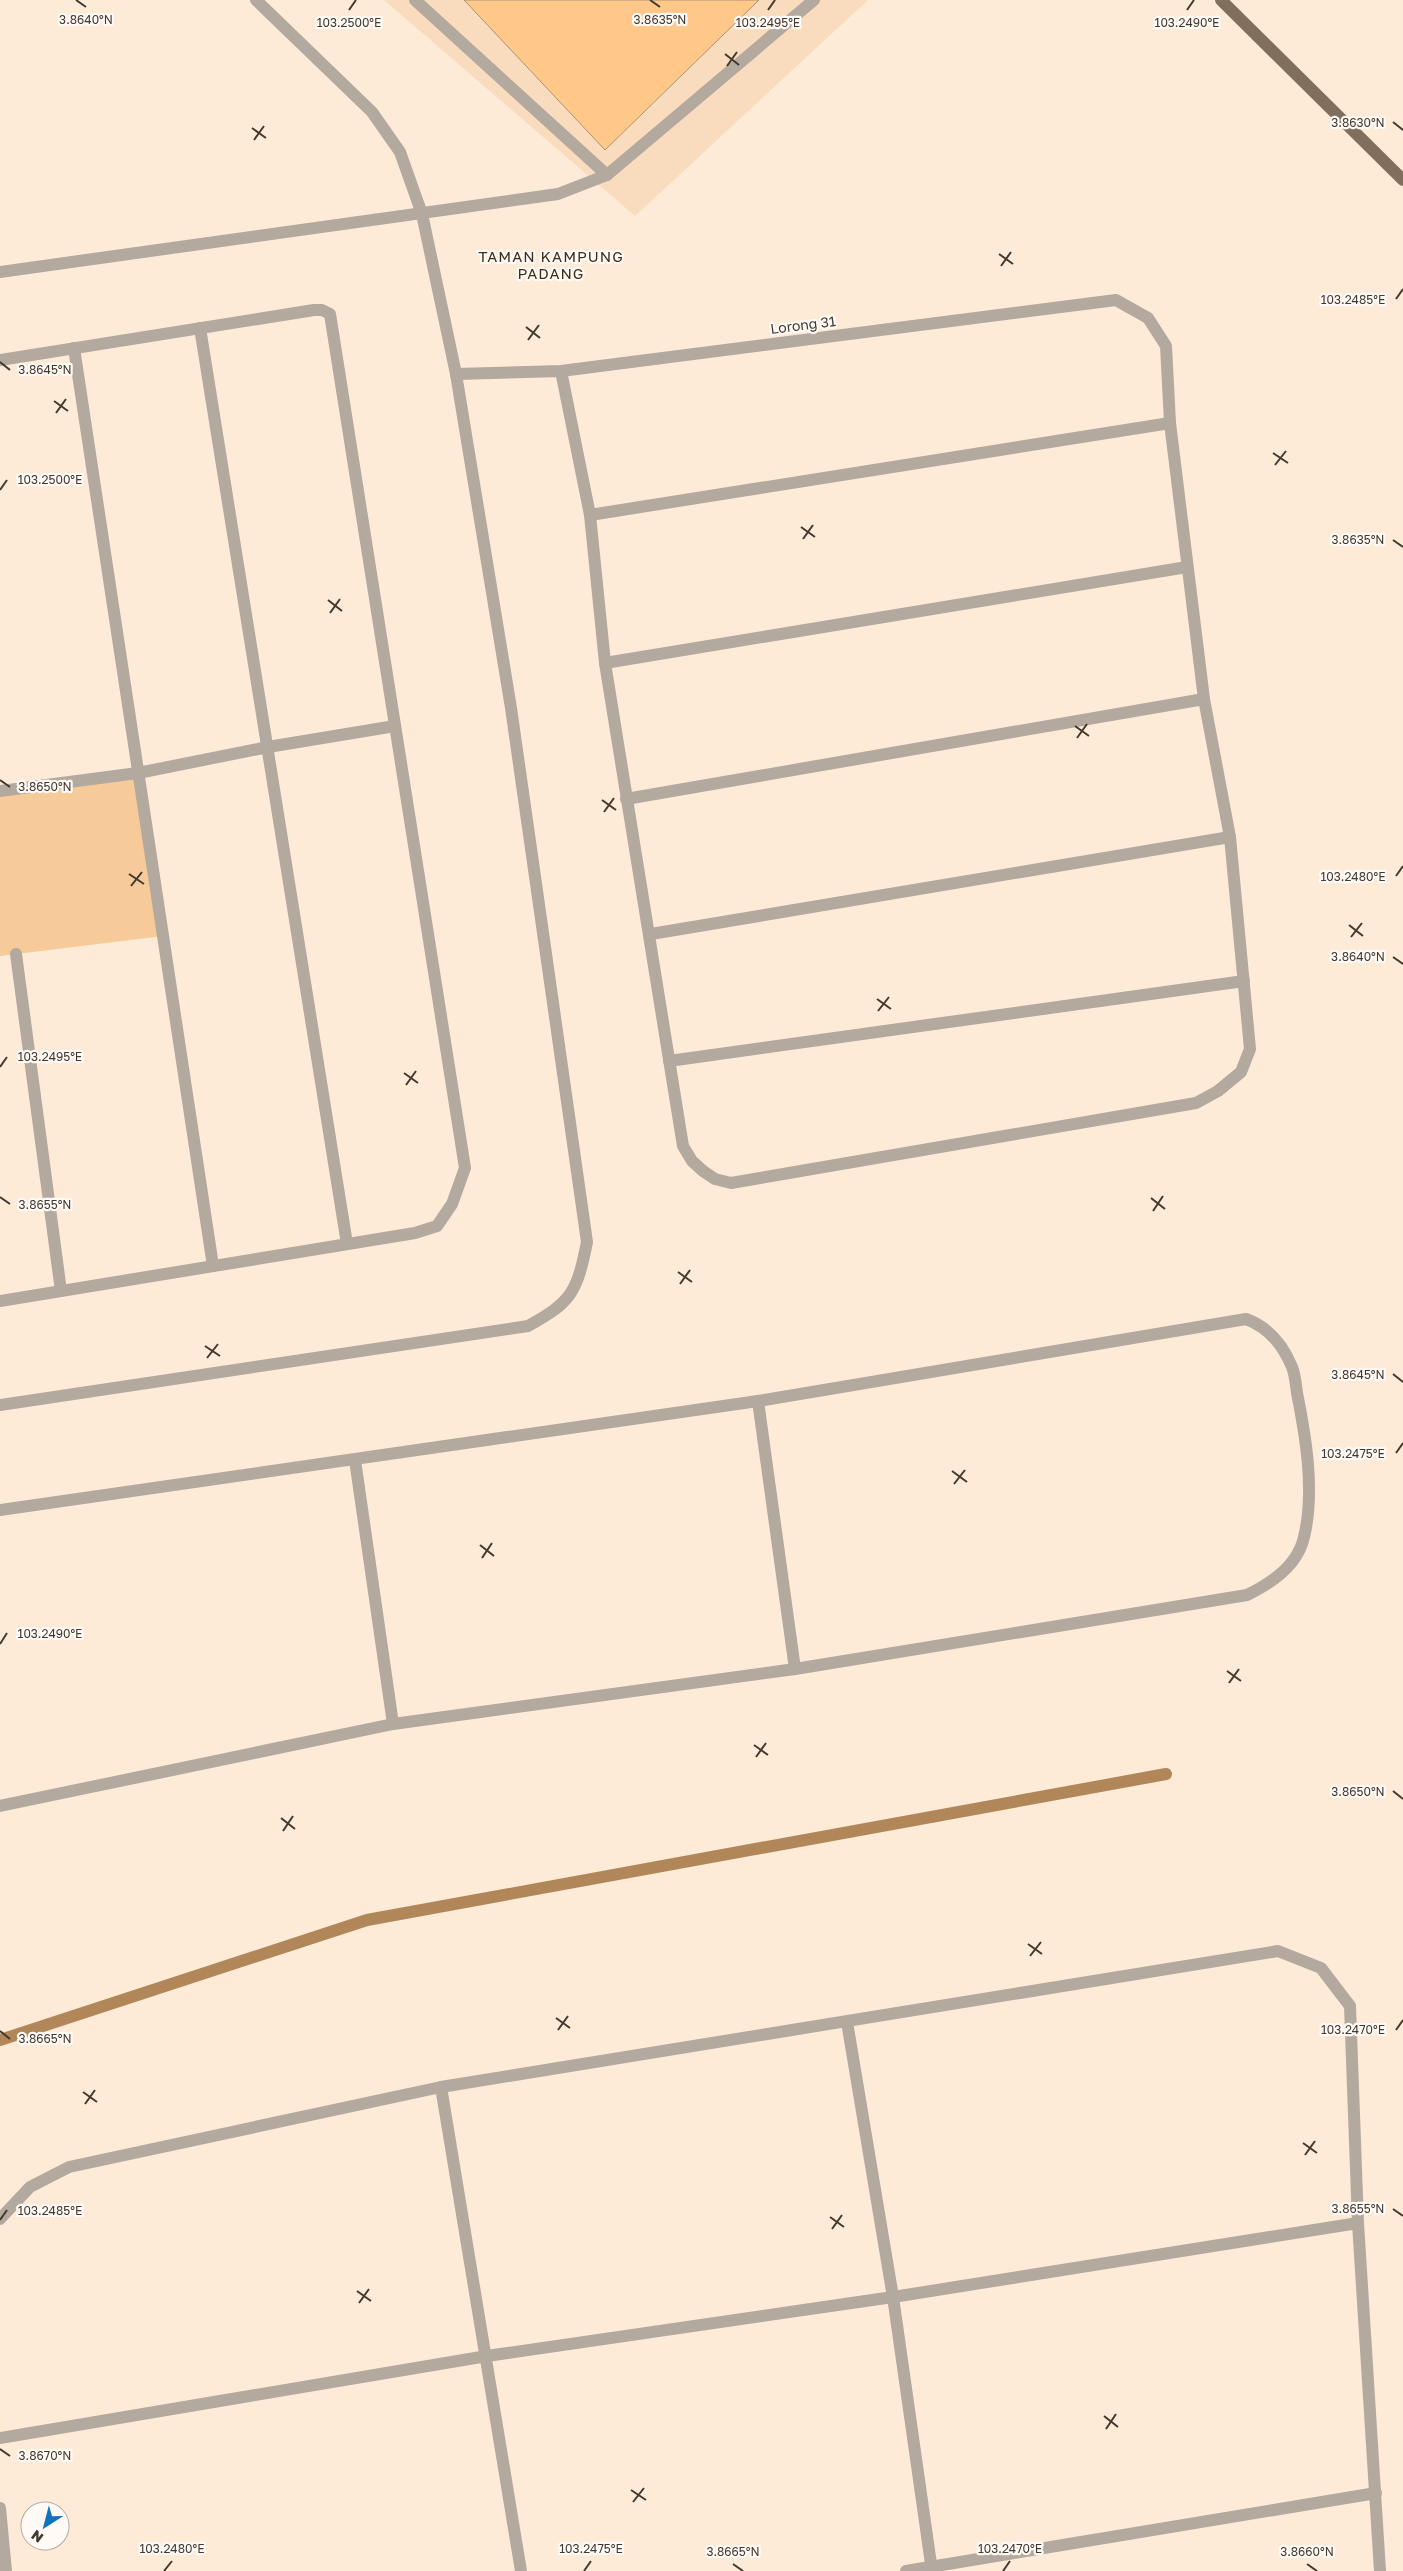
<svg xmlns="http://www.w3.org/2000/svg" width="1403" height="2571" font-family="'Golos Text',sans-serif">
<style>
.built{fill:#f9dcbe}
.green{fill:#f7ca9a}
.lines{fill:none;stroke-linecap:round;stroke-linejoin:round}
.stream{stroke:#b18759;stroke-width:12}
.building{fill:#ffc788;stroke:#a9937c}
.service{stroke:#b3a99e;stroke-width:12}
.minor{stroke:#b3a99e;stroke-width:12}
.primary{stroke:#816f5d;stroke-width:12}
.ticks{fill:none;stroke:#42392f;stroke-width:2}
.labels{text-anchor:middle;stroke-width:4.5;stroke-linejoin:round;paint-order:stroke}
.street-label{font-size:14px;fill:#42392f;stroke:#fffaf5}
.neighbourhood-label{font-size:15px;letter-spacing:1px;fill:#402e1a;stroke:#fffaf5}
.ticks-label{font-size:12px;text-anchor:middle;fill:#42392f;stroke:#fffaf5;stroke-width:4.5;stroke-linejoin:round;paint-order:stroke}
</style>
<rect width="100%" height="100%" fill="#fdead7"/>
<path class="built" d="M384,0H868L635,216Z"/>
<path class="green" d="M138,773L163,936L0,956V791Z"/>
<g class="lines">
<path class="stream" d="M0,2040L367,1920L1166,1774"/>
</g>
<path class="building" d="M464,0H759L605,150Z"/>
<g class="lines">
<g class="service">
<path d="M200,328L347,1244"/>
<path d="M590,515L1170,423"/>
<path d="M0,791L138,773L268,747L395,726"/>
<path d="M626,799L1204,699"/>
<path d="M16,954L61,1291"/>
<path d="M669,1061L1244,981"/>
</g>
<g class="minor">
<path d="M415,0L607,175"/>
<path d="M0,272L558,194L607,175L814,0"/>
<path d="M74,348L213,1266"/>
<path d="M0,360L314,310H322L330,314L465,1168L452,1204L437,1226L415,1233L0,1301"/>
<path d="M456,374L561,371L1116,300L1148,318L1166,346L1170,423L1204,699L1230,837L1250,1049L1241,1072L1218,1091L1196,1103L731,1183L715,1179L703,1171L692,1161L683,1146L605,663L590,515L561,371"/>
<path d="M605,663L1187,567"/>
<path d="M651,934L1230,837"/>
<path d="M758,1401L795,1669"/>
<path d="M0,1405L528,1326C572,1302 577,1292 587,1242L511,708L456,374L422,214L400,152L372,112L256,0"/>
<path d="M355,1460L393,1724"/>
<path d="M0,1510L758,1401L1246,1319C1268,1327 1283,1345 1292,1367C1295,1374 1296,1385 1297,1393C1306,1438 1315,1492 1304,1537C1298,1565 1270,1584 1247,1595L795,1669L393,1724L0,1806"/>
<path d="M847,2022L893,2297L932,2571"/>
<path d="M441,2087L521,2571"/>
<path d="M0,2219L30,2187L69,2167L441,2087L1278,1951L1321,1968L1350,2006L1358,2223L1380,2571"/>
<path d="M0,2438L487,2356L893,2297L1358,2223"/>
<path d="M0,2508L6,2571"/>
<path d="M906,2571L1376,2493"/>
</g>
<path class="primary" d="M1221,0L1403,180"/>
</g>
<path class="ticks" d="M76,0L86,7M650,0L660,7M349,10L356,0M768,10L775,0M1187,10L1194,0M725,54L739,65M727,66L737,52M1393,122L1403,130M252,128L266,138M254,140L264,126M999,254L1013,264M1001,266L1011,252M1396,299L1403,289M526,327L540,338M528,340L539,325M0,362L10,370M54,401L68,411M56,413L66,399M1273,453L1288,463M1275,465L1286,451M0,490L7,480M801,527L815,537M803,539L813,525M1393,540L1403,547M328,600L342,611M330,613L340,599M1075,726L1089,736M1077,738L1087,724M0,780L10,787M602,800L616,810M604,812L614,798M129,874L144,884M1396,876L1403,866M131,886L142,872M1349,925L1363,936M1351,937L1362,923M1393,957L1403,964M877,999L891,1009M878,1011L889,997M0,1067L7,1057M404,1073L418,1083M406,1085L416,1071M0,1197L10,1204M1151,1198L1165,1209M1153,1211L1163,1196M678,1272L692,1282M680,1284L690,1270M205,1346L220,1356M207,1358L218,1344M1393,1374L1403,1382M1396,1453L1403,1443M952,1471L967,1482M954,1484L965,1470M480,1545L494,1556M482,1558L492,1543M0,1644L7,1633M1227,1671L1241,1681M1229,1683L1239,1669M754,1745L768,1755M756,1757L766,1743M1393,1791L1403,1799M281,1818L295,1829M283,1831L293,1816M1028,1944L1042,1954M1030,1956L1041,1942M556,2018L570,2028M558,2030L568,2016M1396,2030L1403,2020M0,2031L10,2039M83,2092L97,2102M85,2104L95,2090M1303,2143L1317,2153M1305,2155L1315,2141M1393,2209L1403,2216M830,2217L844,2227M0,2220L7,2210M832,2229L842,2215M357,2291L371,2301M359,2303L369,2289M1104,2416L1118,2427M1106,2429L1116,2414M0,2449L10,2456M631,2490L646,2500M633,2502L644,2488M733,2564L743,2571M1307,2564L1317,2571M164,2571L172,2561M584,2571L591,2561M1003,2571L1010,2561"/>
<g class="labels">
<g class="street-label">
<text transform="translate(803 325) rotate(-7)" y="5">Lorong 31</text>
</g>
<g class="neighbourhood-label">
<text x="551" y="262">TAMAN KAMPUNG<tspan x="551" dy="17">PADANG</tspan></text>
</g>
</g>
<g class="ticks-label">
<text x="86" y="24">3.8640°N</text>
<text x="660" y="24">3.8635°N</text>
<text x="349" y="27">103.2500°E</text>
<text x="768" y="27">103.2495°E</text>
<text x="1187" y="27">103.2490°E</text>
<text x="1358" y="127">3.8630°N</text>
<text x="1353" y="304">103.2485°E</text>
<text x="45" y="374">3.8645°N</text>
<text x="50" y="484">103.2500°E</text>
<text x="1358" y="544">3.8635°N</text>
<text x="45" y="791">3.8650°N</text>
<text x="1353" y="881">103.2480°E</text>
<text x="1358" y="961">3.8640°N</text>
<text x="50" y="1061">103.2495°E</text>
<text x="45" y="1209">3.8655°N</text>
<text x="1358" y="1379">3.8645°N</text>
<text x="1353" y="1458">103.2475°E</text>
<text x="50" y="1638">103.2490°E</text>
<text x="1358" y="1796">3.8650°N</text>
<text x="1353" y="2034">103.2470°E</text>
<text x="45" y="2043">3.8665°N</text>
<text x="1358" y="2213">3.8655°N</text>
<text x="50" y="2215">103.2485°E</text>
<text x="45" y="2460">3.8670°N</text>
<text x="172" y="2553">103.2480°E</text>
<text x="591" y="2553">103.2475°E</text>
<text x="1010" y="2553">103.2470°E</text>
<text x="733" y="2556">3.8665°N</text>
<text x="1307" y="2556">3.8660°N</text>
</g>
<g transform="translate(45 2526) rotate(216)"><circle r="24" fill="#fffaf5" stroke="#b3ada6"/>
<path d="M0-4L9 19L0 12L-9 19Z" fill="#0f73bf"/>
<text y="-8" font-size="14" font-weight="bold" text-anchor="middle" fill="#42392f">N</text>
</g>
</svg>
